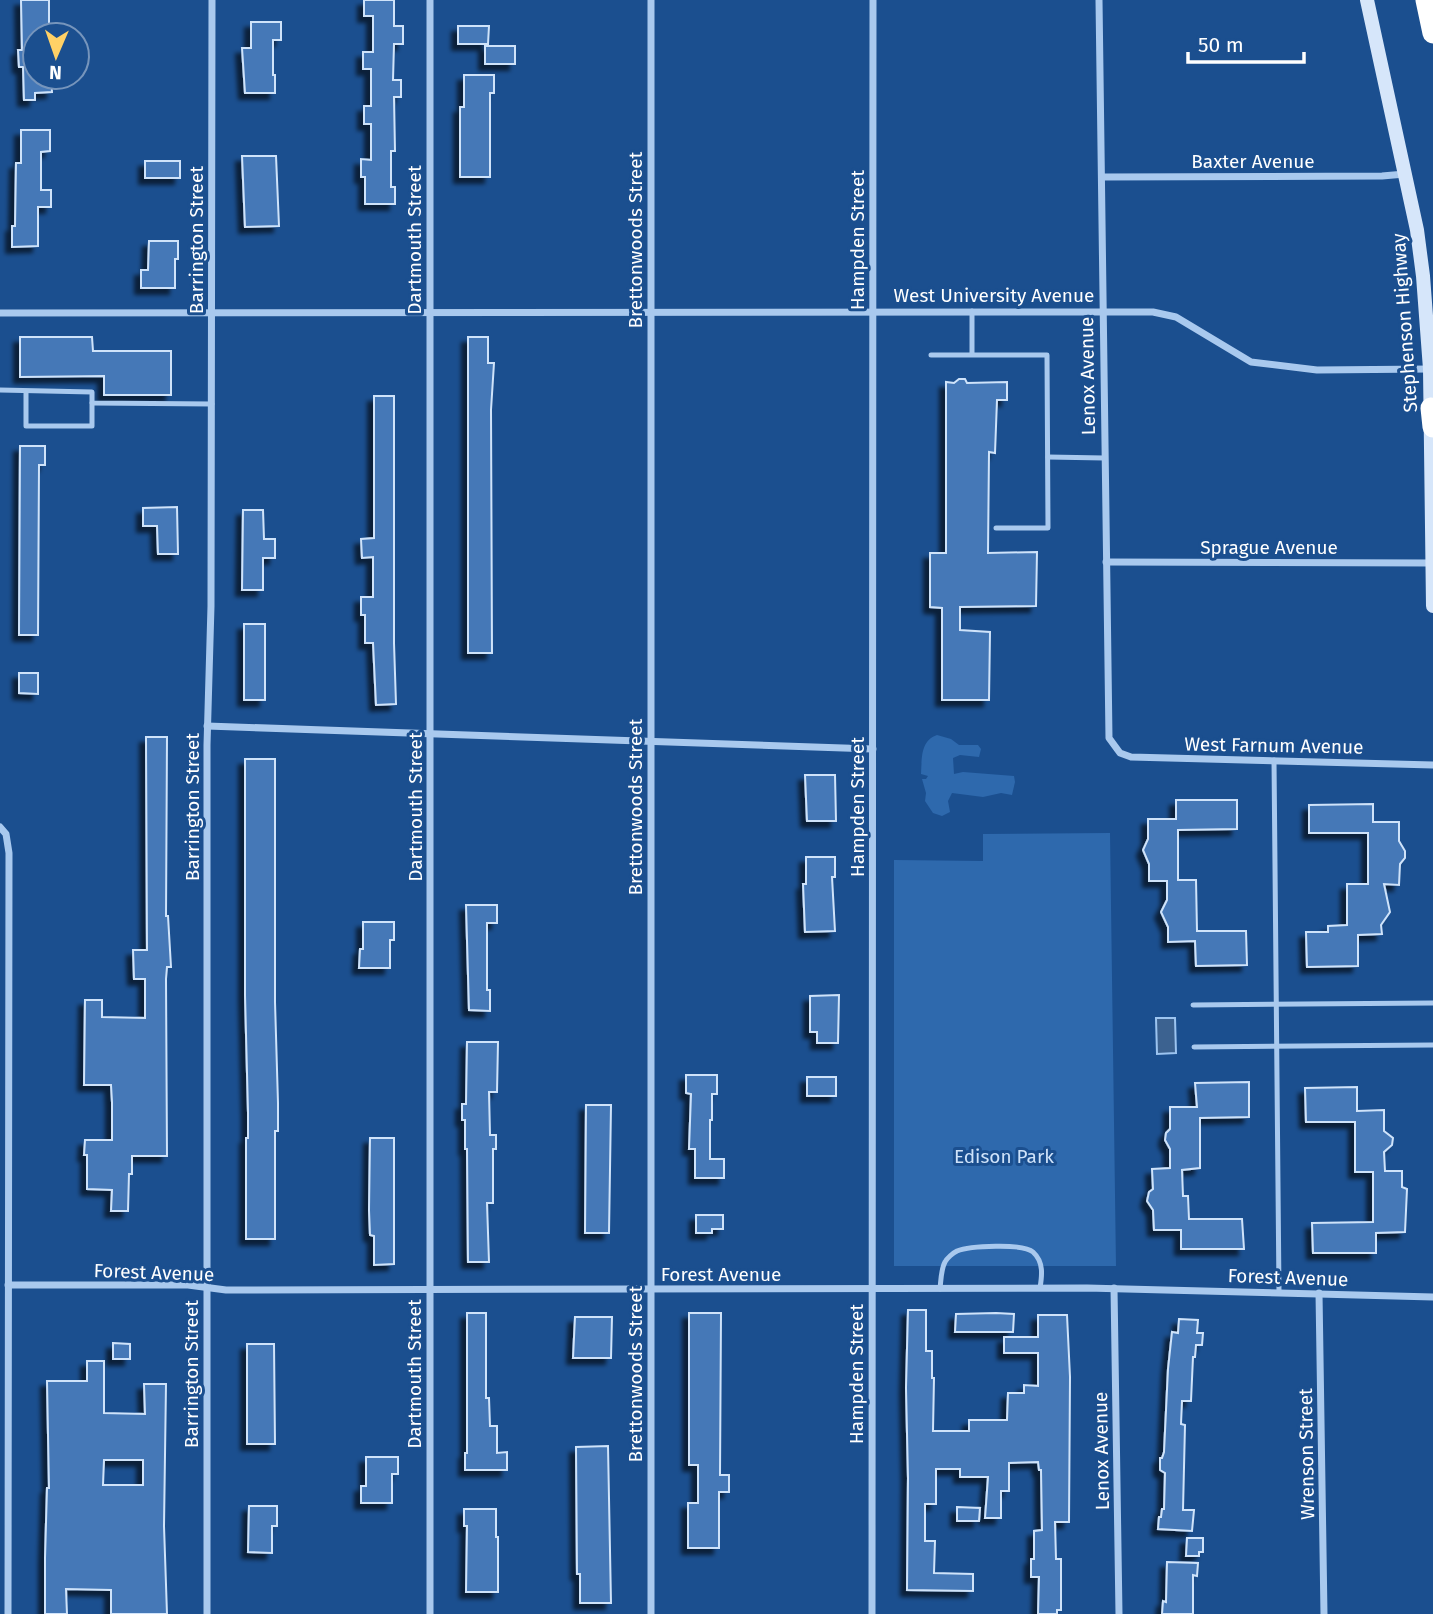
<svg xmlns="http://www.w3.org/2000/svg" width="1433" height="1614" font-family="'Fira Sans',sans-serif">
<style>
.green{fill:#2e69ad}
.water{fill:#3c6290;stroke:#9cc4f0;stroke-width:2}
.building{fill:#4478b7;stroke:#cfe3fa;stroke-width:2;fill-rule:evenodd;filter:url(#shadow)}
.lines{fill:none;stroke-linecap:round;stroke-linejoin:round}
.service{stroke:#a9c9ee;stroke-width:5}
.minor{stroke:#a9c9ee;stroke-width:7}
.secondary{stroke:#d6e6fa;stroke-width:14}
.motorway{stroke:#fff;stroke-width:21}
.labels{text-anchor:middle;stroke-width:6;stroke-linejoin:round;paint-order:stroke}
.street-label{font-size:19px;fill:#fff;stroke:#1b4f8f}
.park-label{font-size:19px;fill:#cfe3fa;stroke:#1b4f8f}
</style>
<defs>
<filter id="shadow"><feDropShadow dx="-6" dy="6" stdDeviation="2" flood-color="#0009"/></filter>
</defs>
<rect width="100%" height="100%" fill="#1b4f8f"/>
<g class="green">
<path d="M937,735L951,739L959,745H978L981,749L979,757L960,755L953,758L954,774L963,772L1014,776L1015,782L1012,795L1001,793L983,797L952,793L948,801L950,812L942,816L933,813L925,801L926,793L922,779H926L928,776L921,774C922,759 920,741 937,735Z"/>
<path d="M1110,833L1116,1266H894V860L983,861V834Z"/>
</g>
<path class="water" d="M1156,1018H1175L1176,1053L1157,1054Z"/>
<g class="building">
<path d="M21,0H49V35H35V77H51L52,92L35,93V100H24L23,67H19L18,50H22Z"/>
<path d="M364,0H394V26H403V44H394L393,80H401V97H394L395,151H391V187H395V204H365V177H361V159L371,160V124H364V106H371V69H363V52H373V16H364Z"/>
<path d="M251,22H281V40H273V75H275V93H245L242,48H251Z"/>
<path d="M458,26H489L488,44H458Z"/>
<rect x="485" y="46" width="30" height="18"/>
<path d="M464,75H494V93H490V177H460V107H464Z"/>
<path d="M21,130H50V151L41,152V190H51V207H38V246L12,247V226H15L16,163H21Z"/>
<path d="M242,156H276L279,226L245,227Z"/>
<rect x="145" y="161" width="35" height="17"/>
<path d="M149,241H178V259H175V288H141V270H148Z"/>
<path d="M20,337H92L93,351H171V395H104V376L20,377Z"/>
<path d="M468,337H488V363H494L491,410L492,653H468Z"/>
<path d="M959,379H965L967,383L1007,382V400H997L995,453L989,452L988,553L1037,552L1036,606L960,607V630L990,632L989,700H942V608L930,607V553H946V382L954,383Z"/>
<path d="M374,396H394V643L396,704L376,705L373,643H365V615H361V597H373V557L362,558L361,539L374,538Z"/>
<path d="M20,446H45V465H39L38,635H19Z"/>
<path d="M177,507L178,554H158L157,526H143V508Z"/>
<path d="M243,510H263L264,539H275V558H263V590H242Z"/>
<rect x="244" y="624" width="21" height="76"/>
<path d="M19,673H38V694L19,693Z"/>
<path d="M146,737H167L166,916H168L171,967H167L166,979L167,1156H132V1174H129L128,1211H111L112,1190L87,1189V1155H84L85,1140H112V1102L111,1085H84L85,1000H102V1017L145,1018V979H134L133,950H147Z"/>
<path d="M245,759H275V1002L278,1103V1131H275V1239H246V1138H248V1112L245,995Z"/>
<path d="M805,775H835L836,821H807Z"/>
<path d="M1176,800H1237V829L1178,830V880H1196L1197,931H1246L1247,965L1196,966L1195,941L1168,942V927L1161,912L1167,900V881H1149V864L1143,850L1148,839V819H1176Z"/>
<path d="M1373,804V822H1399V841L1405,851V858L1400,864L1399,885L1384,884L1390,912L1381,925L1382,934L1358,935V966L1307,967L1306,932H1328V926L1347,925V884H1368V833H1309V805Z"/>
<path d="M806,857H835V877H832L835,931L805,932L803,884H806Z"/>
<path d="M466,905H497V923H487V990H490V1011L469,1010Z"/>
<path d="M363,922H394V940H390V968H359L360,949H363Z"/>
<path d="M839,995L838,1043H817V1032H810V996Z"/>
<path d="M467,1042H498L497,1092H489L490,1135H496V1149H493V1203H487L489,1262H468L467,1149H465V1120H462V1104H466Z"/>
<path d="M686,1075H717V1094H712V1120H710V1159H724V1178H695V1149H689L691,1094L686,1093Z"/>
<rect x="807" y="1077" width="29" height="19"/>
<path d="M1249,1082V1117L1200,1118V1168L1182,1170L1183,1196H1188L1189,1219H1242L1244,1249H1181V1230H1154L1153,1210L1147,1201L1149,1192L1153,1189L1152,1169L1170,1168V1149L1165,1140L1166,1133L1170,1129V1107H1197L1195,1083Z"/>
<path d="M1357,1087V1111L1384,1110V1131L1393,1138L1392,1145L1384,1152L1385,1171H1402V1187L1407,1189L1405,1232L1376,1233V1253H1313L1312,1223L1373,1222V1172H1355V1122H1306L1305,1088Z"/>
<path d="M586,1105H611L609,1233H585Z"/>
<path d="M370,1138H394V1264L374,1265V1236L370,1235L369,1210Z"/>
<path d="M696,1215H723V1229H712V1233H696Z"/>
<path d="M908,1310H926V1351H932V1378H934L933,1431H969V1420H1007L1008,1393H1024V1385L1038,1386V1353H1004V1337H1038V1315H1067L1070,1377L1069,1522H1055L1056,1559H1061V1610H1057V1614H1038L1039,1577H1031V1559H1034V1531L1042,1530L1041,1470H1039L1038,1462L1009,1463V1491H1001V1518H985L988,1477H960V1469H936V1504H925V1541H935L934,1573L973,1574V1591L907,1590L908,1478L906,1388Z"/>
<path d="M467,1313H486V1398H489L490,1426H497V1453L507,1452V1470H465V1453H467Z"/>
<path d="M689,1313H721L720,1475H729V1492H719V1548H688V1503H698V1465H689Z"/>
<path d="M996,1313L1014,1314L1013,1332H955L956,1314Z"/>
<path d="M575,1317H612L611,1358H573Z"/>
<path d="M1179,1319L1198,1320L1197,1333H1203L1202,1345H1196L1195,1357H1193L1191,1401H1182L1181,1424L1185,1425L1183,1510H1194L1192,1531L1158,1529L1159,1517H1161L1162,1509H1164L1165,1473L1160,1470V1458H1162L1164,1452L1168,1369L1172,1332L1178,1333Z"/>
<path d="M113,1343L130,1344V1359H113Z"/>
<path d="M247,1344H274L275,1444H247Z"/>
<path d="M87,1361H104V1413L145,1414L144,1384H166L164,1526L167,1614H111V1590L66,1589L67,1614H45V1558L47,1488H49L47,1381H87ZM104,1460H143V1485H103Z"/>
<path d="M608,1446L611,1603H580V1574H577L576,1447Z"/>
<path d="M366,1457H398V1474H392V1503H361V1486H366Z"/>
<path d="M249,1506H277V1526H272V1553L248,1552Z"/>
<path d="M957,1507L980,1508L979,1521H957Z"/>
<path d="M464,1509H496V1537H498V1592H466L467,1526H464Z"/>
<path d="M1187,1538H1203V1552H1199V1556H1186Z"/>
<path d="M1167,1562L1198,1563L1197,1576L1193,1575V1614H1162L1163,1601L1166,1602Z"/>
</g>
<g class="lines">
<g class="service">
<path d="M972,354V311"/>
<path d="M931,355H1047L1048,528H996"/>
<path d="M0,390L92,392V403L212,404"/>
<path d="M26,392V426H92V403"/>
<path d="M1048,457L1104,458"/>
<path d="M1274,760L1279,1292"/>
<path d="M1193,1005L1433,1003"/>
<path d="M1194,1047L1433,1045"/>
<path d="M940,1289C941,1280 941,1269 945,1262C947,1258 953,1253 957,1251C969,1246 1023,1243 1033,1252C1044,1262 1042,1276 1040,1288"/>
</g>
<g class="minor">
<path d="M651,0V1614"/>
<path d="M1099,0L1109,738L1120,753L1131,757L1433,765"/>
<path d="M1102,177L1382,176L1405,174"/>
<path d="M0,313L1153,312L1176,317L1251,362L1317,370L1430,369"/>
<path d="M1106,562L1432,563"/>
<path d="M207,726L873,749"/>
<path d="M0,827L6,834L9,853L8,1614"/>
<path d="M8,1285H188L226,1290L1087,1288L1433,1297"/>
<path d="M1114,1288L1119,1614"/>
<path d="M1319,1293L1324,1614"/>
<path d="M207,1614V745L211,606L212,0"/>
<path d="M430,1614V0"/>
<path d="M872,1614L873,0"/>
</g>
<path class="secondary" d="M1367,0L1417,230L1423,276L1430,369L1433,606"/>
<g class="motorway">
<path d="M1426,0L1433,33"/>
<path d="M1431,408L1433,427"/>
</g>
</g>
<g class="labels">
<g class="street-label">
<text x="1253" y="168">Baxter Avenue</text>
<text transform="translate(196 240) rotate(-90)" y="7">Barrington Street</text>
<text transform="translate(414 240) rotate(-90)" y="7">Dartmouth Street</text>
<text transform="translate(635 240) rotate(-90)" y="7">Brettonwoods Street</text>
<text transform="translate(857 240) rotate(-90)" y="7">Hampden Street</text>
<text x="994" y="302">West University Avenue</text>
<text transform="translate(1404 323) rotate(-94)" y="7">Stephenson Highway</text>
<text transform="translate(1087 376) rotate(-91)" y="7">Lenox Avenue</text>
<text x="1269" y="554">Sprague Avenue</text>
<text transform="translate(1274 745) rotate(1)" y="7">West Farnum Avenue</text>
<text transform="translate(192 807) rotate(-90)" y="7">Barrington Street</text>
<text transform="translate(415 807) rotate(-90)" y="7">Dartmouth Street</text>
<text transform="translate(635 807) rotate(-90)" y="7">Brettonwoods Street</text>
<text transform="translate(857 807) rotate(-90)" y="7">Hampden Street</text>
<text transform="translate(154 1272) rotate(2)" y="7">Forest Avenue</text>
<text x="721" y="1281">Forest Avenue</text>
<text transform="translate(1288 1277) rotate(2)" y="7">Forest Avenue</text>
<text transform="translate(191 1374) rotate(-90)" y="7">Barrington Street</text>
<text transform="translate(414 1374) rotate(-90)" y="7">Dartmouth Street</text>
<text transform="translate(635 1374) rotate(-90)" y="7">Brettonwoods Street</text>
<text transform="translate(856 1374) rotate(-90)" y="7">Hampden Street</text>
<text transform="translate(1101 1451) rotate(-91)" y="7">Lenox Avenue</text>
<text transform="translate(1306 1454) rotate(-91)" y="7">Wrenson Street</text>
</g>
<g class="park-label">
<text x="1004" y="1163">Edison Park</text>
</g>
</g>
<g transform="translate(56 56) rotate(182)"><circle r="33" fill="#1b4f8f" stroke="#7695bc" stroke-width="2"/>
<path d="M0-5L12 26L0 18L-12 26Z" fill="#ffd166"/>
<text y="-10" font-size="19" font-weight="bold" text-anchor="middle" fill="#ffffff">N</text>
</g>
<path d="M1188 52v10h116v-10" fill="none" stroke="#ffffff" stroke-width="3.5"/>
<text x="1198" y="52" font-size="21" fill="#ffffff" stroke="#1b4f8f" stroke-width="5" paint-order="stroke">50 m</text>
</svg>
